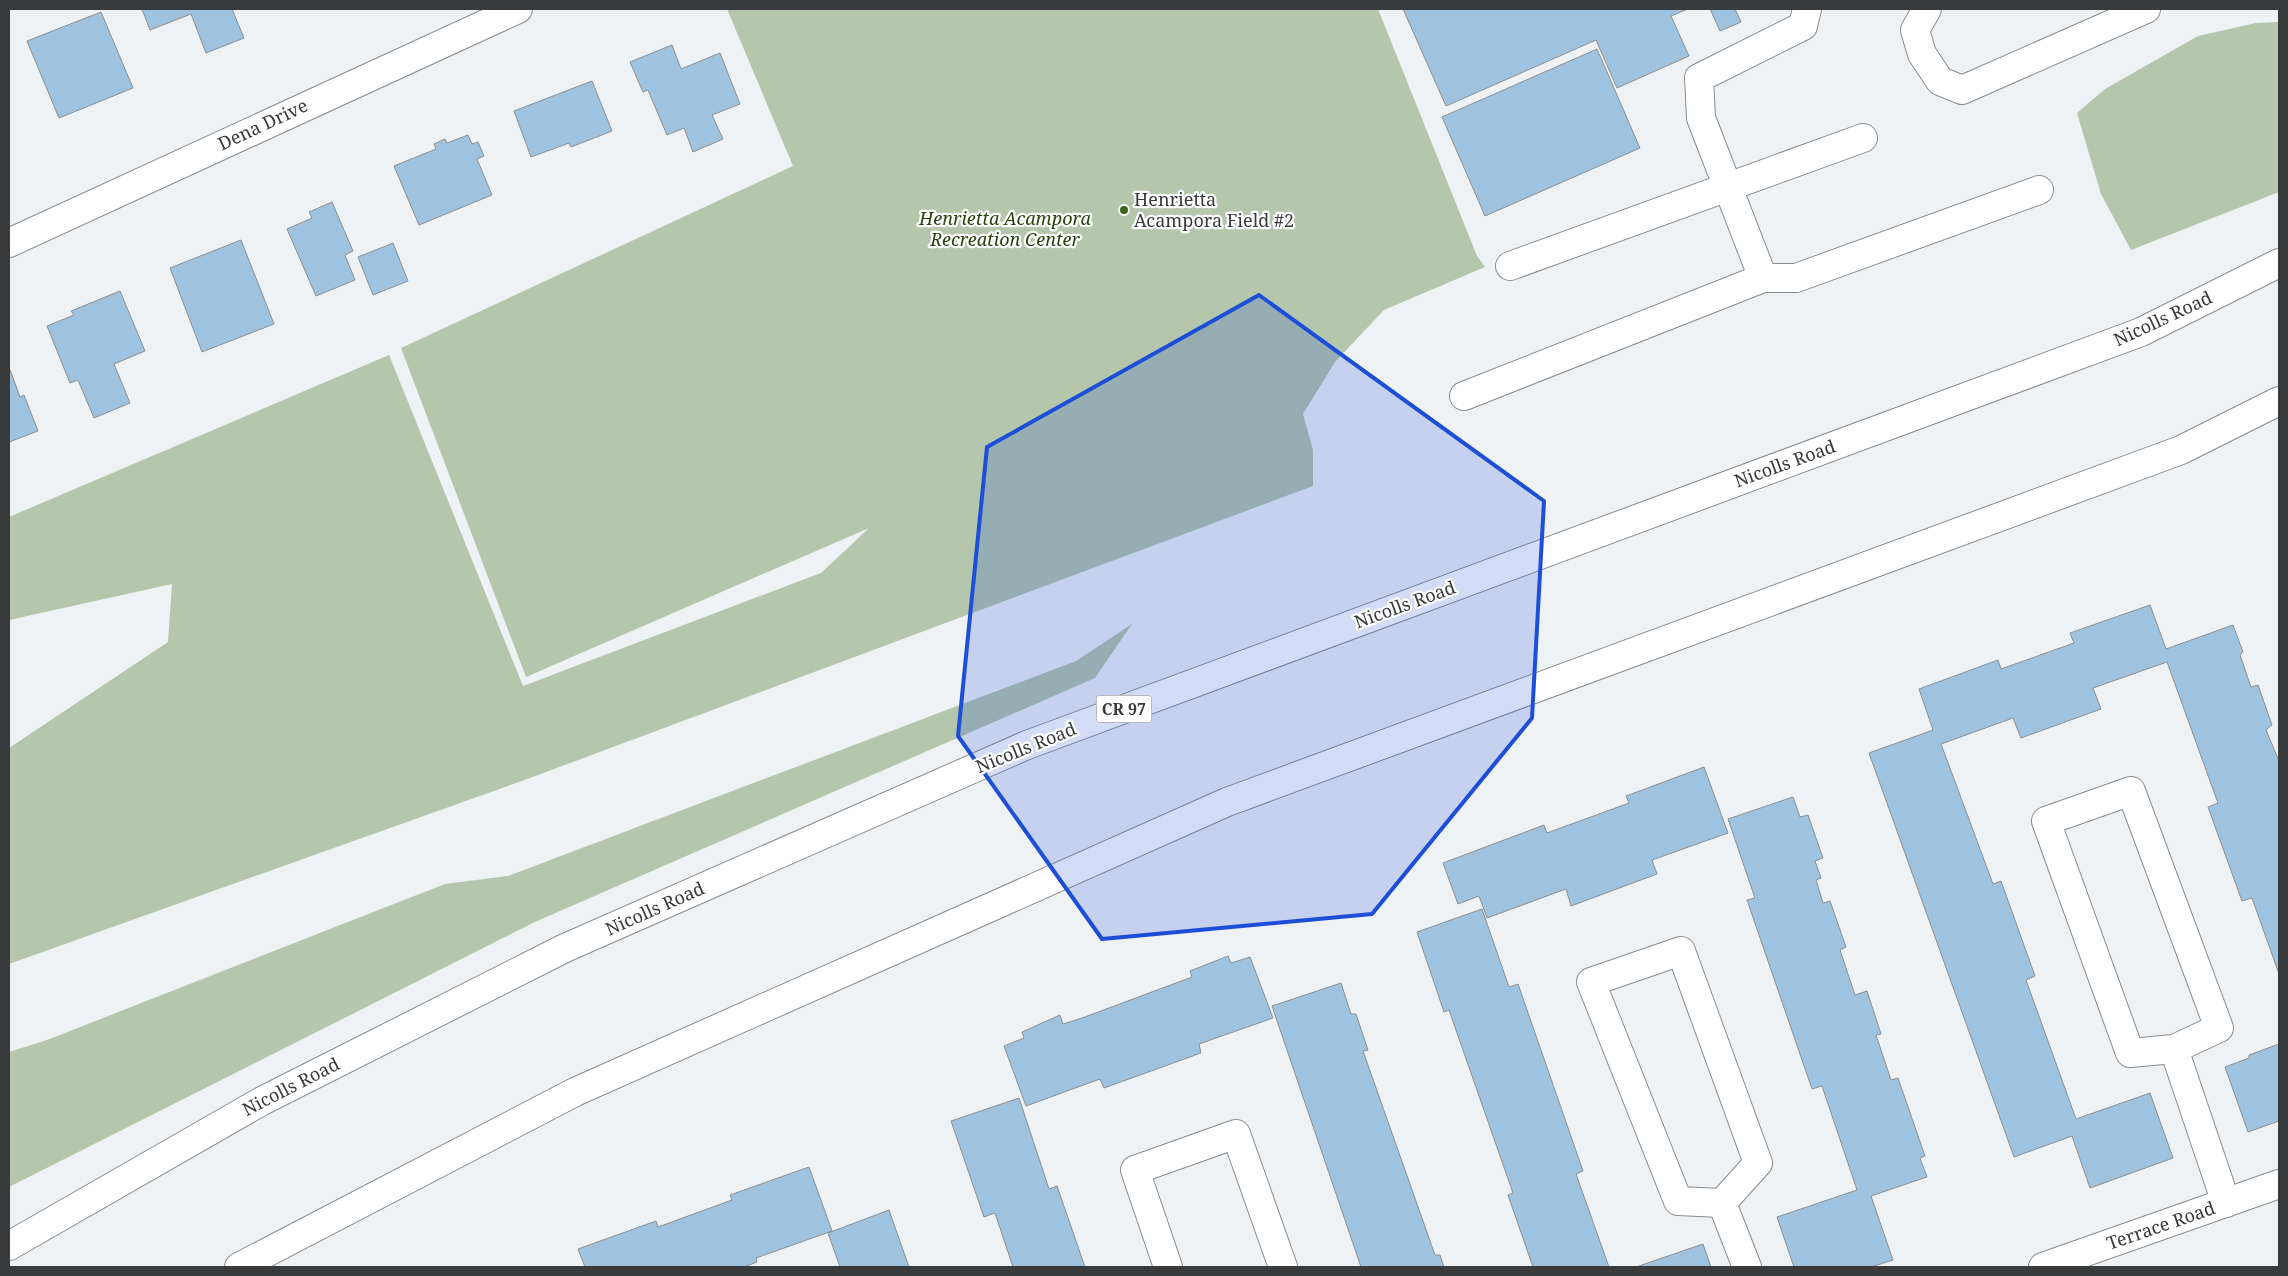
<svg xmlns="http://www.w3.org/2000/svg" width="2288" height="1276" font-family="'Noto Serif',serif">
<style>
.green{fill:#b4c6ab}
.building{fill:#9ec3e0;stroke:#8c8f91}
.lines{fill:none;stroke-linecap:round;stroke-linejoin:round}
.minor-casing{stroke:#898c8e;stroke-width:30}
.highway-casing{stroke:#898c8e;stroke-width:30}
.minor{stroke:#fff;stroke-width:28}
.highway{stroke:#fff;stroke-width:28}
.marked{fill:#1d4ed8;fill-opacity:0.2;stroke:#1d4ed8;stroke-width:4;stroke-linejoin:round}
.poi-dot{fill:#3c641f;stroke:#fff;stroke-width:2}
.labels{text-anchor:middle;stroke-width:4.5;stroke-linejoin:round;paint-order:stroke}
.shield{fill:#fff;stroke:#747576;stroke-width:1}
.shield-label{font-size:16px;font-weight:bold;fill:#393a3c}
.street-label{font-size:18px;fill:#393a3c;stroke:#fff}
.poi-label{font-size:18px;fill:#393a3c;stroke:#fff;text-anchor:start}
.park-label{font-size:18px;font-style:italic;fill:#26450f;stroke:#fff}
</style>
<rect width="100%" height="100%" fill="#eff2f5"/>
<g class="green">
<path d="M727,9H1378L1477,256L1485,267L1384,310L1335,362L1303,414L1313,450V486L530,778L9,964V748L168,642L172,584L9,620V517L389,355L523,686L821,573L869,528L526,677L401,348L793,166Z"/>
<path d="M2279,22V192L2131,250L2101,194L2077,113L2105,89L2198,36L2256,23Z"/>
<path d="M1132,624L1095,678L537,921L9,1187V1052L47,1040L445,884L508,876L1076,661Z"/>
</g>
<g class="building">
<path d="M142,9H232L244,38L206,53L191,14L150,30Z"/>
<path d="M1403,9H1688L1671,16L1689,56L1617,88L1596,40L1446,106Z"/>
<path d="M1710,9H1735L1741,22L1720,31Z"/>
<path d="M101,12L133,88L59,118L27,41Z"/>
<path d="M672,45L681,69L720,53L740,104L712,115L723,139L693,152L684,128L667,135L648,90L643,92L630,62Z"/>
<path d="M1597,49L1640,148L1485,216L1442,117Z"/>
<path d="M592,81L612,131L571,147L569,143L531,157L514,111Z"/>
<path d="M468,135L472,144L478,142L484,156L477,159L492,195L419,225L394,166L436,149L434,144L445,139L447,143Z"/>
<path d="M332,202L353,251L345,255L355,280L316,296L287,229L312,218L309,212Z"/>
<path d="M241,240L274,324L202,352L170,268Z"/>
<path d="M393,243L408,281L373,295L358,257Z"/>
<path d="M120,291L145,351L114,364L130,403L94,418L78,380L70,383L47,326L74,315L71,311Z"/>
<path d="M9,367L20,397L24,395L38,431L9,442Z"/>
<path d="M2150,605L2166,649L2233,625L2243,652L2240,655L2251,687L2258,685L2272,725L2266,730L2279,761V974L2252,898L2242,901L2208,807L2218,803L2167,662L2093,688L2101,709L2021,738L2013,718L1941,744L1993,884L2001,881L2035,976L2026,980L2076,1119L2150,1093L2173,1158L2090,1188L2072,1136L2014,1157L1869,753L1933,730L1919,689L1998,660L2001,669L2074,643L2070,633Z"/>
<path d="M1704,767L1728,833L1652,860L1657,874L1571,906L1566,889L1487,918L1479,896L1458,904L1443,863L1544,825L1547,833L1629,803L1626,796Z"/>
<path d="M1793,797L1800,817L1808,815L1823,858L1815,861L1821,878L1816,880L1823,903L1830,901L1846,947L1840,950L1855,995L1867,991L1881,1034L1876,1035L1891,1080L1898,1078L1925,1156L1920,1158L1927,1177L1871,1196L1893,1260L1871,1267H1794L1777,1217L1857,1190L1822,1086L1812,1089L1747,900L1755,898L1728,819Z"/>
<path d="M1482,909L1509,987L1518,984L1583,1171L1576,1174L1609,1267H1533L1508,1195L1513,1193L1449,1010L1444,1012L1417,932Z"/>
<path d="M1228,956L1231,963L1250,957L1273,1018L1199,1044L1201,1053L1104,1088L1100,1079L1026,1106L1004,1046L1024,1038L1022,1032L1060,1015L1063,1024L1082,1018L1192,977L1190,971Z"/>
<path d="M1341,983L1351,1014H1356L1368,1050L1363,1051L1435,1255H1440L1444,1267H1361L1272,1006Z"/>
<path d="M2279,1044V1121L2248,1132L2225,1067L2249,1058V1055Z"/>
<path d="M1019,1098L1049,1189L1057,1186L1085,1267H1013L995,1213L984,1217L951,1121Z"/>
<path d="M809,1167L832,1231L756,1258L757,1262L744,1267H585L578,1249L656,1221L658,1227L732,1200L730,1195Z"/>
<path d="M889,1210L909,1267H840L828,1233Z"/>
<path d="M1703,1244L1711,1267H1636Z"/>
</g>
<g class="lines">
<defs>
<g id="minor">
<path d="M1807,9L1803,26L1699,78L1701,118L1763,278H1796L2039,190"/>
<path d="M1927,9L1915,30L1922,54L1940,81L1962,90L2146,9"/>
<path d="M9,243L518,9"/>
<path d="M1510,266L1863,138"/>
<path d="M1464,396L1763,278"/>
<path d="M1681,951L1758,1163L1722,1203L1678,1201L1591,982Z"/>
<path d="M2174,1049L2130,1053L2046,821L2131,791L2219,1028L2174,1049L2226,1203"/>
<path d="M1722,1203L1747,1267"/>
<path d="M1168,1267L1135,1170L1236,1134L1283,1267"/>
<path d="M2043,1267L2279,1184"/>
</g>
<g id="highway">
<path d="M9,1246L262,1101L565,948L1027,745L2141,332L2279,263"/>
<path d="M239,1267L575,1092L1227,802L2181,450L2279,401"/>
</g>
</defs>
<use href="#minor" class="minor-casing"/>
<use href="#highway" class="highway-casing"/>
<use href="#minor" class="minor"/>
<use href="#highway" class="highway"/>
</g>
<path class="marked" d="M1259,295L1544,501L1532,718L1372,914L1102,939L958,736L987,447Z"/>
<circle class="poi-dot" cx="1124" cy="210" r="5"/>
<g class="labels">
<rect class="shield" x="1096.5" y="695.5" width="55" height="27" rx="4"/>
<g class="shield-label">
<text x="1124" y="715">CR 97</text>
</g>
<g class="street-label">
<text transform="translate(263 125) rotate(-25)" y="6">Dena Drive</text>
<text transform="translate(2163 319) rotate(-25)" y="6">Nicolls Road</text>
<text transform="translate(1785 464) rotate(-20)" y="6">Nicolls Road</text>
<text transform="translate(1405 605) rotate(-20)" y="6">Nicolls Road</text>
<text transform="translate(1026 748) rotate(-22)" y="6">Nicolls Road</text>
<text transform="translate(655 909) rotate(-24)" y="6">Nicolls Road</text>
<text transform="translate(291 1087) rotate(-27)" y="6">Nicolls Road</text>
<text transform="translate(2161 1226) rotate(-19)" y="6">Terrace Road</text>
</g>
<g class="poi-label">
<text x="1134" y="206">Henrietta<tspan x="1134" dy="21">Acampora Field #2</tspan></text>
</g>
<g class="park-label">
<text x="1005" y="225">Henrietta Acampora<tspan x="1005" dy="21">Recreation Center</tspan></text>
</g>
</g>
<rect width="2288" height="1276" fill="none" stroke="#393a3c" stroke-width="20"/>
</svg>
